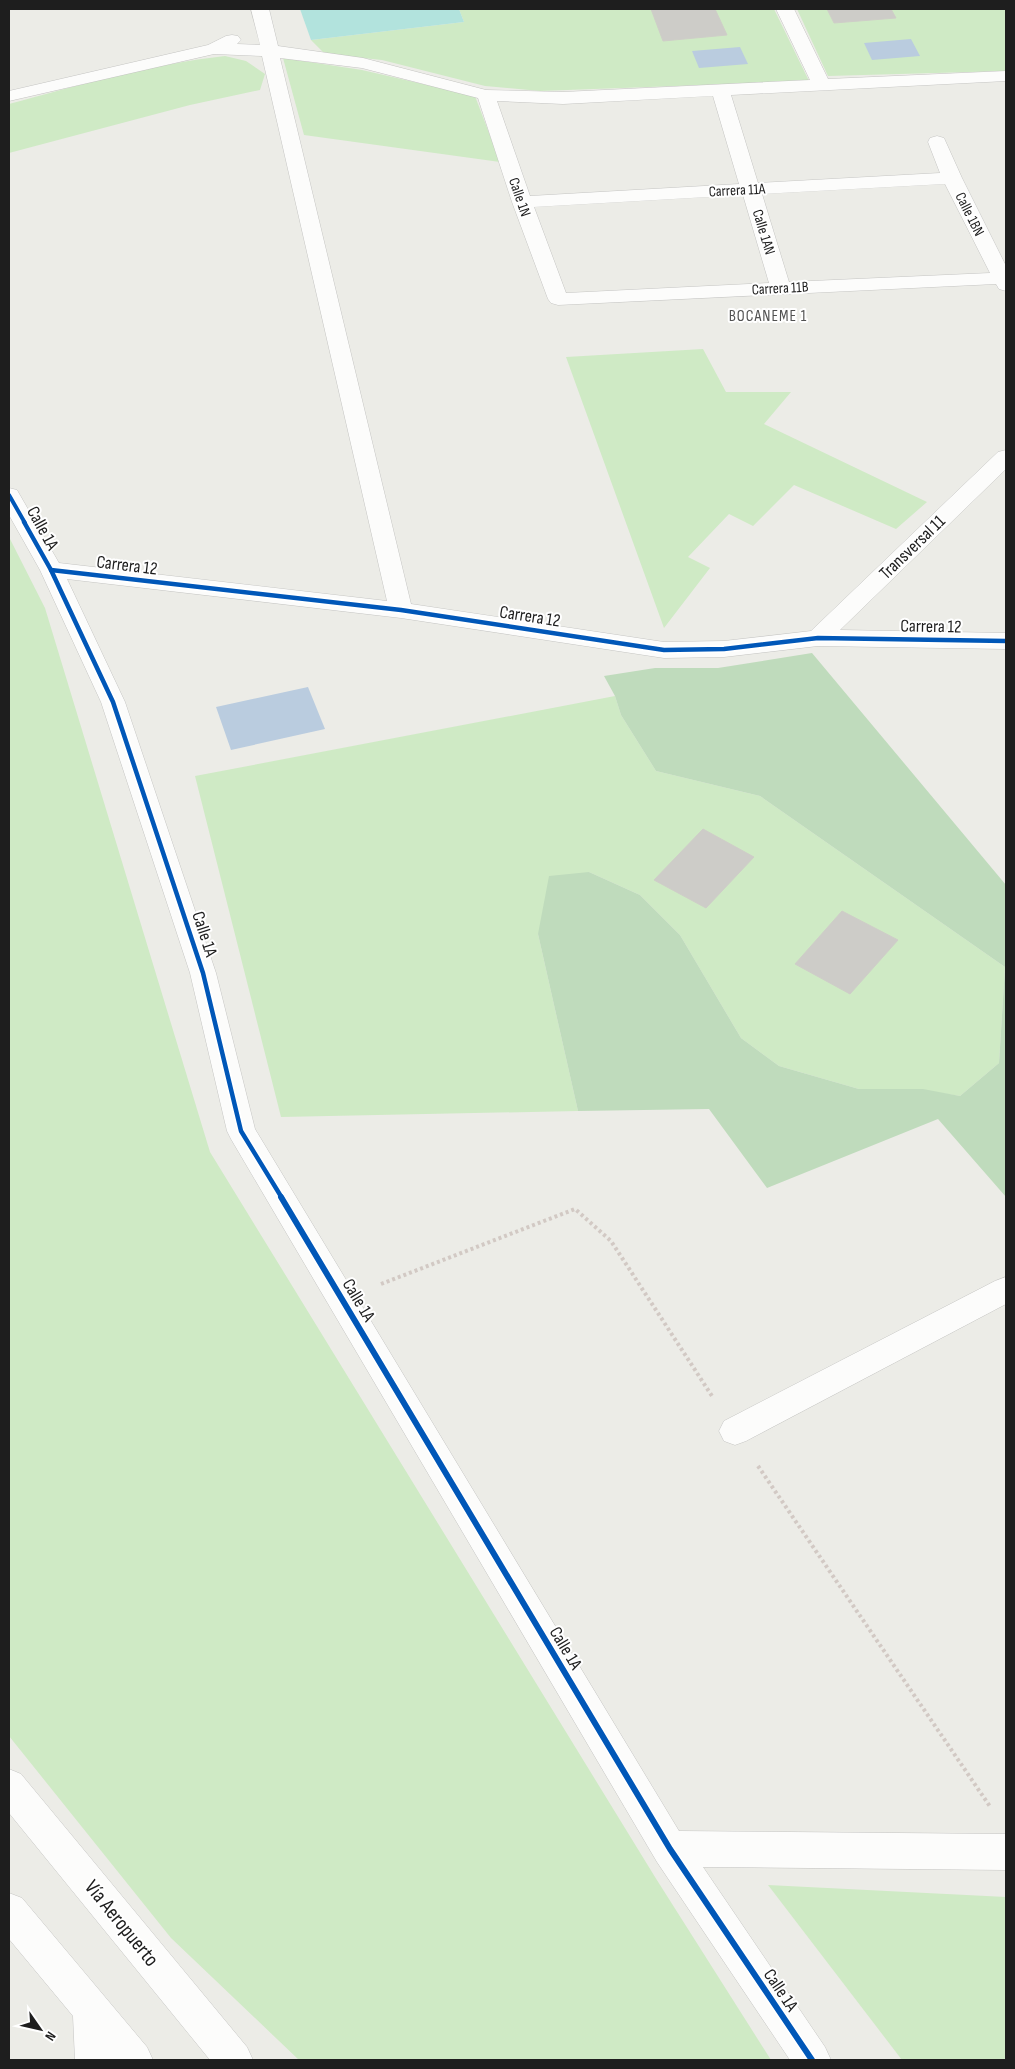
<svg xmlns="http://www.w3.org/2000/svg" width="1015" height="2069" font-family="'Sofia Sans Condensed',sans-serif">
<style>
.grass{fill:#cfeac5}
.forest{fill:#bfdbbc}
.pitch{fill:#b2e3dd}
.water{fill:#baccdf}
.building{fill:#cdccc8;stroke:#cfcec8}
.lines{fill:none;stroke-linecap:round;stroke-linejoin:round}
.minor-casing{stroke:#c5c5c3;stroke-width:1}
.path{stroke:#d2c9c4;stroke-width:4;stroke-dasharray:3 3;stroke-linecap:butt}
.minor{fill:#fcfcfb;fill-rule:evenodd}
.cycleway-far2-casing{stroke:#fff;stroke-width:6}
.cycleway-far1-casing{stroke:#fff;stroke-width:8}
.cycleway-casing{stroke:#fff;stroke-width:9}
.cycleway-far2{stroke:#0057b8;stroke-width:4}
.cycleway-far1{stroke:#0057b8;stroke-width:4.5}
.cycleway{stroke:#0057b8;stroke-width:6}
.labels{text-anchor:middle;stroke-width:4;stroke-linejoin:round;paint-order:stroke}
.far-street-label{font-size:15px;fill:#1e1e1e;stroke:#fff}
.far-neighbourhood-label{font-size:16px;letter-spacing:1px;fill:#515151;stroke:#fff}
.street-label{font-size:18px;fill:#1e1e1e;stroke:#fff}
.near-street-label{font-size:21px;fill:#1e1e1e;stroke:#fff}
</style>
<rect width="100%" height="100%" fill="#ecece7"/>
<g class="grass">
<path d="M459,9H774L809,81L540,91L485,86L382,60L325,54L311,40L464,22Z"/>
<path d="M797,9H1006V71L828,76Z"/>
<path d="M225,56L246,61L265,74L260,90L190,105L9,153V104C80,85 152,64 225,56Z"/>
<path d="M283,58L362,70L475,96L500,162L304,135Z"/>
<path d="M703,349L726,392H791L764,424L927,502L896,529L794,485L753,526L729,514L688,557L710,568L664,628L566,357Z"/>
<path d="M9,537L45,608L210,1152L655,1877L771,2060H299L171,1938L9,1736Z"/>
<path d="M615,696L621,715L656,771L760,796L1005,967L999,1063L960,1096L914,1089H859L779,1066L741,1038L680,935L640,895L589,872L538,934L578,1111L281,1117L195,776Z"/>
<path d="M768,1885L1006,1897V2060H902Z"/>
</g>
<path class="forest" d="M812,653L1006,885V1197L938,1119L767,1188L709,1109L578,1111L538,934L549,876L589,872L640,895L680,935L741,1038L779,1066L859,1089H923L960,1096L999,1063L1005,967L760,796L656,771L621,715L615,696L604,676L655,668H718Z"/>
<path class="pitch" d="M300,9H459L464,22L311,40Z"/>
<g class="water">
<path d="M911,39L920,56L872,60L864,43Z"/>
<path d="M740,47L748,64L699,68L692,51Z"/>
<path d="M308,687L325,729L231,750L216,707Z"/>
</g>
<g class="building">
<path d="M651,9H715L727,35L663,41Z"/>
<path d="M827,9H891L896,18L834,23Z"/>
<path d="M703,829L754,857L706,908L654,880Z"/>
<path d="M842,911L898,940L850,994L795,964Z"/>
</g>
<g class="lines">
<defs>
<g id="minor">
<path d="M251,9H269L278,46L363,58L486,90L563,92L810,80L776,9H794L828,79L1006,71V81L731,95L758,183L940,173L928,142L930,138L937,136L944,138L962,178L1006,266V291L999,289L996,284L558,305L551,303L548,299L512,202L478,98L362,68L280,58L411,604L664,642L724,641L811,631L998,452L1006,450V469L840,630L1006,633V649L818,646L724,657L664,658L401,618L67,579L125,702L216,973L255,1129L679,1831L1006,1834V1870L703,1867L825,2047L831,2060H790L657,1862L231,1139L227,1131L190,973L101,702L40,570L9,515V488L17,490L59,563L387,601L262,56L214,54L9,101V91L208,45L226,36L232,35L238,36L241,40L237,44L260,45ZM713,96L739,184L530,196L497,101L563,104ZM945,184L990,273L789,282L762,194ZM743,195L769,283L566,293L534,207Z"/>
<path d="M1006,1277V1304L746,1441L735,1445L724,1441L719,1431L724,1421L995,1281Z"/>
<path d="M9,1769L21,1774L247,2047L253,2060H210L9,1813Z"/>
<path d="M9,1893L22,1898L147,2047L153,2060H75L73,2016L9,1939Z"/>
</g>
</defs>
<use href="#minor" class="minor-casing"/>
<g class="path">
<path d="M381,1284L575,1209L611,1241L712,1396"/>
<path d="M758,1466L991,1808"/>
</g>
<use href="#minor" class="minor"/>
<defs>
<path id="cycleway-far2" d="M9,495L25,523"/>
<g id="cycleway-far1">
<path d="M24,522L51,570L113,702L203,973L241,1131L282,1198"/>
<path d="M51,570L401,610L664,650L724,649L818,638L1006,641"/>
</g>
<path id="cycleway" d="M281,1197L670,1849L812,2060"/>
</defs>
<use href="#cycleway-far2" class="cycleway-far2-casing"/>
<use href="#cycleway-far1" class="cycleway-far1-casing"/>
<use href="#cycleway" class="cycleway-casing"/>
<use href="#cycleway-far2" class="cycleway-far2"/>
<use href="#cycleway-far1" class="cycleway-far1"/>
<use href="#cycleway" class="cycleway"/>
</g>
<g class="labels">
<g class="far-street-label">
<text transform="translate(737 190) rotate(-3)" y="5">Carrera 11A</text>
<text transform="translate(520 197) rotate(71)" y="5">Calle 1N</text>
<text transform="translate(970 214) rotate(63)" y="5">Calle 1BN</text>
<text transform="translate(764 232) rotate(73)" y="5">Calle 1AN</text>
<text transform="translate(780 288) rotate(-3)" y="5">Carrera 11B</text>
</g>
<g class="far-neighbourhood-label">
<text x="768" y="321">BOCANEME 1</text>
</g>
<g class="street-label">
<text transform="translate(43 528) rotate(61)" y="6">Calle 1A</text>
<text transform="translate(912 547) rotate(-44)" y="6">Transversal 11</text>
<text transform="translate(127 565) rotate(7)" y="6">Carrera 12</text>
<text transform="translate(530 616) rotate(9)" y="6">Carrera 12</text>
<text transform="translate(931 626) rotate(1)" y="6">Carrera 12</text>
<text transform="translate(205 934) rotate(72)" y="6">Calle 1A</text>
<text transform="translate(359 1300) rotate(59)" y="6">Calle 1A</text>
<text transform="translate(566 1648) rotate(59)" y="6">Calle 1A</text>
<text transform="translate(781 1990) rotate(56)" y="6">Calle 1A</text>
</g>
<g class="near-street-label">
<text transform="translate(122 1923) rotate(51)" y="7">Vía Aeropuerto</text>
</g>
</g>
<rect width="1015" height="2069" fill="none" stroke="#1e1e1e" stroke-width="20"/>
<g transform="translate(40 2029) rotate(124)" stroke="#ffffff" stroke-width="4" paint-order="stroke">
<path d="M0-4L9 19L0 12L-9 19Z" fill="#1e1e1e"/>
<text y="-8" font-size="14" font-weight="bold" text-anchor="middle" fill="#1e1e1e">N</text>
</g>
</svg>
